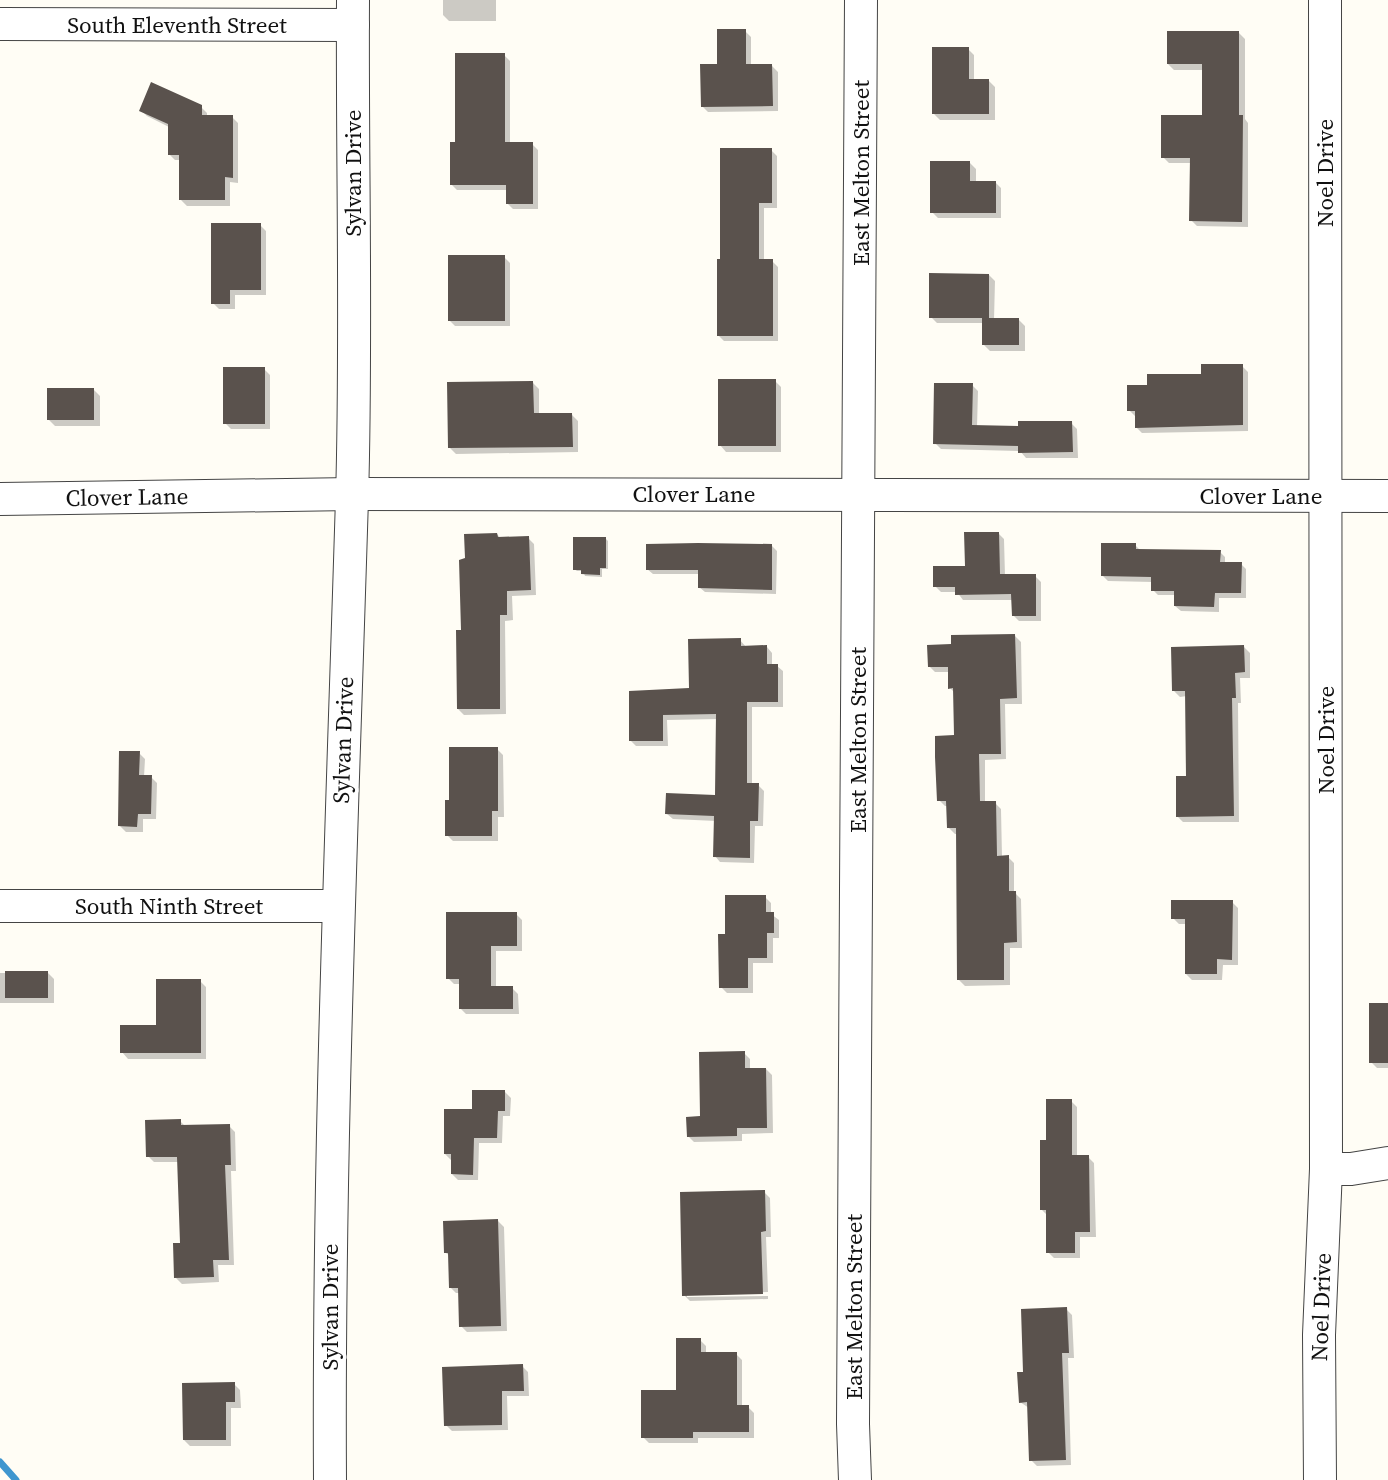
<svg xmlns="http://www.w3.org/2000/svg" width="1388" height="1480" font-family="'Source Serif 4',serif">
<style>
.shadow{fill:#0003}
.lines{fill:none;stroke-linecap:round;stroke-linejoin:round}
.stream{stroke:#3f96cf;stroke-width:7}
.building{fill:#5a524d}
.minor-casing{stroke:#444;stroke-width:34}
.minor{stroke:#fff;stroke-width:32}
.labels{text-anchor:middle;stroke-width:7;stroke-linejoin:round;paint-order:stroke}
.street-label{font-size:23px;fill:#111;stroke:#fff}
</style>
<rect width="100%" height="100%" fill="#fffdf5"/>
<g class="shadow">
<path d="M443,0H496V21H449L443,15Z"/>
<path d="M745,31L751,37V66H772L778,72V111L708,112L702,106L719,66Z"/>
<path d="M1239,33L1245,39V119L1248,123V227L1197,226L1191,220L1192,163H1169L1163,157L1204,117V70H1174L1168,64Z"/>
<path d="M968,49L974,55V81H989L995,87V120H940L934,114Z"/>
<path d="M504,55L510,61V144H532L538,150V209H513L507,203V190H457L451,184L457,144Z"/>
<path d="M201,107L207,113V117H232L238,123V183L230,182V206H187L181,200V160H175L169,154V127L147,116L141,110Z"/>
<path d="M771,150L777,156V208H764V261H772L778,267V341H724L718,335L722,261Z"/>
<path d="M970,163L976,169V182H995L1001,188V218H938L932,212Z"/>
<path d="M260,225L266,231V295H235V309H219L213,303Z"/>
<path d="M504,257L510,263V326H455L449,320Z"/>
<path d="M989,275L995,281L994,320H1019L1025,326V351H990L984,345V323H937L931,317Z"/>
<path d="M1242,366L1248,372V431L1142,433L1136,427L1135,416L1129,410L1149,386Z"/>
<path d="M264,369L270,375V429H231L225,423Z"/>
<path d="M775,381L781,387V452H726L720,445Z"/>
<path d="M533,383L539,389V415H572L578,421V452L456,454L450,448Z"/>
<path d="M972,385L978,391L977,427L1020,428L1071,423L1077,429L1078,458H1026L1020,451L941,449L935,443Z"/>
<path d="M94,390L100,396V426H55L49,420Z"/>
<path d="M998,533L1004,539L1005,576H1035L1041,582V621H1019L1013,615V600H963L957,592H941L935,586L966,567Z"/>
<path d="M497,534L501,539L528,538L534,544L536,595L512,596L513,620L505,621L506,714L464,715L458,709L467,559Z"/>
<path d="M606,539L608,541V569H602V577L585,576L583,571H577L574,569Z"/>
<path d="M1135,545L1141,551L1220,552L1225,557V564H1241L1246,569V598H1219V612L1181,611L1175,606L1176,595H1158L1153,590V582L1108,581L1103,576Z"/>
<path d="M772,546L777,551L776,594L705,592L699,587L700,574H653L647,569Z"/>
<path d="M1015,636L1021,642L1022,704H1005L1006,759L985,760V803H995L1001,809L1002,857H1008L1014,863V892L1021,899L1022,948H1010V985L965,986L959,980L958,834H955L949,828L948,806H945L939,800L956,737L955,693L950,688L949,672H935L929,666L953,646Z"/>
<path d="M740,640L746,647H767L772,653V666H777L783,671V707H752V785H758L764,791L763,826H755L754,863L720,862L715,856L716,821L673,819L667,814L716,796L718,719L667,720L668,746H636L630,740L690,690Z"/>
<path d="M1244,647L1250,653V678H1240L1241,703H1238L1239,822H1183L1177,816L1188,777L1187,696L1180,697L1174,691Z"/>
<path d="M497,749L503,755L504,817H498V841H453L447,835L451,802Z"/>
<path d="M139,753L145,759L144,777H151L157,783L156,819H143V832H126L120,826Z"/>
<path d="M765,897L771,903V914L779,920V938H773V963H753V993H727L721,987L727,936Z"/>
<path d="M1232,902L1238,908V965H1223L1222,980H1192L1186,974V924H1179L1173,918Z"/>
<path d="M516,914L522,920V951H496V988H512L518,994L519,1014H466L460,1008V984H454L448,978Z"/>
<path d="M0,973H48L54,979V1003H0Z"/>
<path d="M200,981L206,987V1059H128L122,1052L158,1026Z"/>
<path d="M1388,1004V1068H1377L1371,1062Z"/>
<path d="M744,1053L750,1059V1070L766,1069L772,1075L773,1133L742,1134V1141L694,1142L688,1136Z"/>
<path d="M505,1092L511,1098L510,1116H503L502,1143H479L478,1180H458L452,1174L451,1160L445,1154L473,1111Z"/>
<path d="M1071,1101L1077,1107V1157H1088L1094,1163L1096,1237H1080V1258H1054L1048,1252V1216L1042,1210Z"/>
<path d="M180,1121L186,1127L229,1126L235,1132L236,1171H231L234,1265H218L219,1282L182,1284L176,1278L182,1245L179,1162H154L148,1156Z"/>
<path d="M764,1192L770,1198L771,1237H766L768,1292L687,1294V1297L768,1296V1299L690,1301L684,1295Z"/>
<path d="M498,1221L504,1227L507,1331L467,1332L461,1326L460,1293H456L450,1287V1256L446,1253Z"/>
<path d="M1066,1309L1072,1315L1074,1358H1068L1071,1465L1037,1466L1031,1460L1029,1408L1020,1402L1025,1374Z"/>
<path d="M700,1340L706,1346V1354H736L742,1360V1407H748L754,1413V1438H698V1443H649L643,1437L677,1391Z"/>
<path d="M522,1366L528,1372L529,1396H507L508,1430L452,1431L446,1425Z"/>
<path d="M234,1384L240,1390L241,1408H231V1446H190L184,1440Z"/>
</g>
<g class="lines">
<path class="stream" d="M0,1462L16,1480"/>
</g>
<g class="building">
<path d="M717,29H746V64H772L773,106L701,107L700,64H717Z"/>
<path d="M1167,31H1239V115H1243L1242,222L1189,221L1190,158H1161V115H1202V64H1167Z"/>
<path d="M932,47H969V79H989V114H932Z"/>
<path d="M455,53H505V142H533V204H506V185H450V142H455Z"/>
<path d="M151,82L202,105V115H233V178L225,177V200H179V155H168V124L139,111Z"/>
<path d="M720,148H772V203H759V259H773V336H717V259H720Z"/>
<path d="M930,161H970V181H996V213H930Z"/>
<path d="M211,223H261V290H230V304H211Z"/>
<rect x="448" y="255" width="57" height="66"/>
<path d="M929,273L989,274V318H929Z"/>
<rect x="982" y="318" width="37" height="27"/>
<path d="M1201,364H1243V425L1135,428V411H1127V385H1147V374H1201Z"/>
<rect x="223" y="367" width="42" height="57"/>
<rect x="718" y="379" width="58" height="67"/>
<path d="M533,381L534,413H572L573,447L448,448L447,382Z"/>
<path d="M934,383H973L972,425L1018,426V421H1072L1073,452L1018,453V446L933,444Z"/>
<rect x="47" y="388" width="47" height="32"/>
<path d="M964,532H999L1000,574H1036V616H1012L1011,594L955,595V587H933V566H965Z"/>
<path d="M497,533L498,537L529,536L531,590L507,591V615H500V709H457L456,630H461L459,560L465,558L464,534Z"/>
<path d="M573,537H606V568H600V575L581,574V570H573Z"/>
<path d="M698,543L772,544V590L698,588V570H646V544Z"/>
<path d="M1101,543H1136V549L1221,550L1220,562H1242L1241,593H1215L1214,607L1174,606V591H1151V577L1101,576Z"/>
<path d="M1015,634L1017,698L1000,699L1001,754H979L980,801H996L997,856L1009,855V891H1016L1017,942L1004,943V980H957L956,828H947L946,801H937L935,757V736L954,735L953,688L948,689V667H928L927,645L951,644V635Z"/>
<path d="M741,638V646L767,645V664H778V702H747V783H759L758,821H750V858L713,857L714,816L665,814L666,793L715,795L716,714L663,715V741H629V691L689,688L688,639Z"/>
<path d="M1244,645L1245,672L1235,673L1236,698H1232L1234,816L1176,817V776H1186L1185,691H1172L1171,647Z"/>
<path d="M449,747H498V811H492V836H445V800H449Z"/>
<path d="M119,751H140L139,775H152L151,814H138L137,827L118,826Z"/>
<path d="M725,895H766V912H774V933H767V958H748V988H719L718,934H725Z"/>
<path d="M1171,900H1233L1232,960L1217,959V974H1185V919H1171Z"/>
<path d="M446,912H517V946H491V986H513V1009H459V979H446Z"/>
<rect x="5" y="971" width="43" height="27"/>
<path d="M156,979H201V1053H120V1025H156Z"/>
<rect x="1369" y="1003" width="19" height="60"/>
<path d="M745,1051V1068H766L767,1128H737V1136L687,1137L686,1117L700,1116L699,1052Z"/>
<path d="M472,1090H505V1111H498L497,1138H474L473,1175L451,1174V1154H444V1109H472Z"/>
<path d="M1046,1099H1072V1155H1089L1090,1232H1075V1253H1046V1210H1040V1140H1046Z"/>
<path d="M181,1119V1125L230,1124L231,1165H225L229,1260H213L214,1277L174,1278L173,1243H180L177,1157H146L145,1120Z"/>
<path d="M765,1190L766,1231L761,1232L763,1294L682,1296L680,1192Z"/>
<path d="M498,1219L501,1326L459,1327L458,1288H449L448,1253H444L443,1221Z"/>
<path d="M1067,1307L1069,1353H1062L1066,1460L1029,1461L1027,1402L1019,1403L1017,1372H1023L1021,1309Z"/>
<path d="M676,1338H701V1352H737V1405H749V1432H693V1438H641V1390H676Z"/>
<path d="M523,1364L524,1391H502V1425L444,1426L442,1367Z"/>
<path d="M235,1382V1402H226V1440H183L182,1383Z"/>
</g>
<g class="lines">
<defs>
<g id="minor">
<path d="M0,24L353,25"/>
<path d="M0,499L352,494L1388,496"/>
<path d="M0,906H337"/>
<path d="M1326,1169H1351L1388,1163"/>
<path d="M330,1480C328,1153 342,826 352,498C357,332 352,166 353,0"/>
<path d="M855,1480L853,1424L861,0"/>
<path d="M1320,1480L1319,1335L1326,1169L1325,0"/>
</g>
</defs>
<use href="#minor" class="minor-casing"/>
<use href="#minor" class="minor"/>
</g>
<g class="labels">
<g class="street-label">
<text x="177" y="33">South Eleventh Street</text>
<text transform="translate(353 173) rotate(-90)" y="8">Sylvan Drive</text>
<text transform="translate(861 173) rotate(-90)" y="8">East Melton Street</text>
<text transform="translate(1325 173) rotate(-90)" y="8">Noel Drive</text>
<text x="694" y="502">Clover Lane</text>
<text x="1261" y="504">Clover Lane</text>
<text transform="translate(127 497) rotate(-1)" y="8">Clover Lane</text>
<text transform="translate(343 740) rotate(-88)" y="8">Sylvan Drive</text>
<text transform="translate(858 740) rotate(-90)" y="8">East Melton Street</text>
<text transform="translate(1326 740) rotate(-90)" y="8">Noel Drive</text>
<text x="169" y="914">South Ninth Street</text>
<text transform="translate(330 1307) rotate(-90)" y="8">Sylvan Drive</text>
<text transform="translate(854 1307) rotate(-90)" y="8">East Melton Street</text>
<text transform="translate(1321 1307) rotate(-88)" y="8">Noel Drive</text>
</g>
</g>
</svg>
